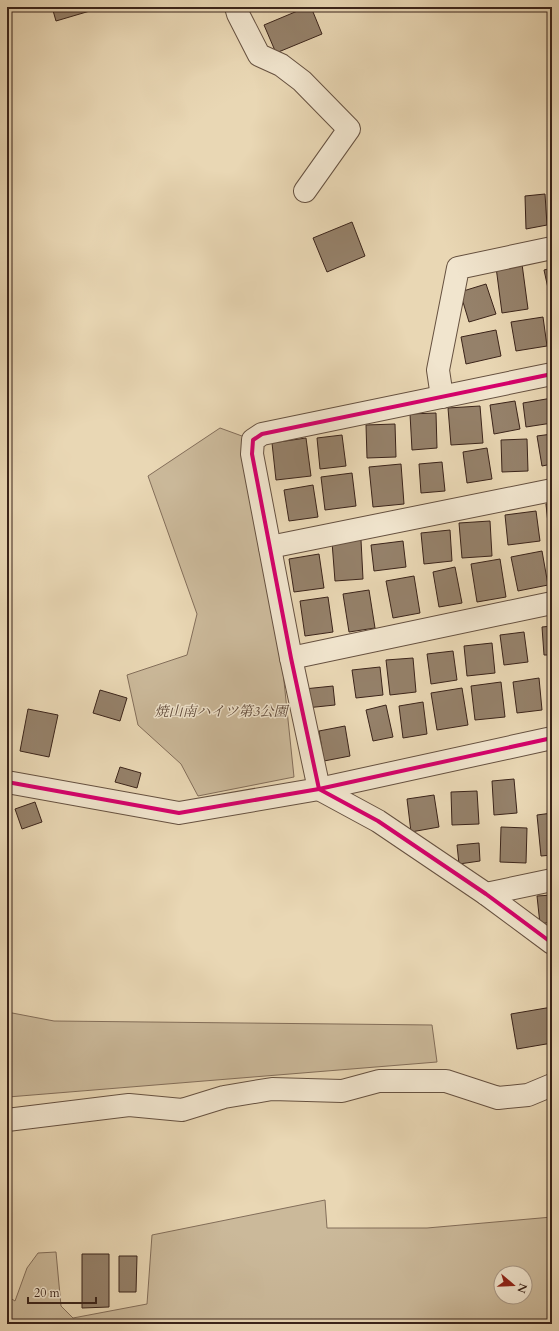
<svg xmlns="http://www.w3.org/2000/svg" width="559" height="1331" font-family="Cardo,'Noto Serif JP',serif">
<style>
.green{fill:#cbb99a;stroke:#836e5a;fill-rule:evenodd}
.building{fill:#95816a;stroke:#3b241a}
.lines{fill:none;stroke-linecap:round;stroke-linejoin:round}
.minor-casing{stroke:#665140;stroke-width:24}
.tertiary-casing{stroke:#665140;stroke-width:24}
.minor{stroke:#f1e5ce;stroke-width:22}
.tertiary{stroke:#f1e5ce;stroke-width:22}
.cycleway-casing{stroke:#f1e5ce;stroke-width:6}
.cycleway{stroke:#d6006c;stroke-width:4}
.labels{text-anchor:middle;stroke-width:3;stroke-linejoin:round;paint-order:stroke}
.park-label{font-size:14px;font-style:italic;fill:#5f493a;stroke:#f1e5ce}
</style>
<rect width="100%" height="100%" fill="#e9d7b4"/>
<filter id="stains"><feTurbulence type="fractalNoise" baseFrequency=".005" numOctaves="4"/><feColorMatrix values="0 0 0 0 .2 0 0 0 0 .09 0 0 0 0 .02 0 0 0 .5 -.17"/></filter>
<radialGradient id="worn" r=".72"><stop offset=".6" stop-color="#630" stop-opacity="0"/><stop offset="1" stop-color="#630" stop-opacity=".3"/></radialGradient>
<g class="green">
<path d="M220,428L253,440L270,547L294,777L198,796L181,764L138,725L127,675L187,655L197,614L148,476Z"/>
<path d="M7,1012L54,1021L432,1025L437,1062L8,1097H7Z"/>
<path d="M325,1200L327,1228H427L552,1217V1324H7V1296L15,1301L27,1268L38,1253L56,1252L61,1306L73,1318L147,1304L152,1235ZM501,1273H525V1297H501Z"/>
</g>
<g class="building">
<path d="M52,7H100V8L56,21Z"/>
<path d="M307,7H311L322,34L276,53L264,25Z"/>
<path d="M552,191V221L549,192Z"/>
<path d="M545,194L547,225L526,229L525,196Z"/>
<path d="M352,222L365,256L327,272L313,238Z"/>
<path d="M522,264L528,309L502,313L496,267Z"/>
<path d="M552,268V301L551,302L544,270Z"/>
<path d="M486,284L496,314L469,322L460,292Z"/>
<path d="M543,317L547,346L516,351L511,322Z"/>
<path d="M496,330L501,356L466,364L461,337Z"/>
<path d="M552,398V423L526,427L523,403Z"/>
<path d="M515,401L520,429L494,434L490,405Z"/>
<path d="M480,406L483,443L451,445L448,408Z"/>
<path d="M436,413L437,448L412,450L410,414Z"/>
<path d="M395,424L396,457L367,458L366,425Z"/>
<path d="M552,434V464L542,466L537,436Z"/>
<path d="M342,435L346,466L320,469L317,438Z"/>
<path d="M306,438L311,476L276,480L272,443Z"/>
<path d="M527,439L528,471L502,472L501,440Z"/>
<path d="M487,448L492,479L467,483L463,452Z"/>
<path d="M442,462L445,491L421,493L419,464Z"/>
<path d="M401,464L404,504L373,507L369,467Z"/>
<path d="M352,473L356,506L325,510L321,477Z"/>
<path d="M313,485L318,517L289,521L284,490Z"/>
<path d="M552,503V533H549L546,504Z"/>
<path d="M536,511L540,541L508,545L505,515Z"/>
<path d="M490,521L492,556L462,558L459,523Z"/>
<path d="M450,530L452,561L424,564L421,533Z"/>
<path d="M361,540L363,579L335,581L332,542Z"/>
<path d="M403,541L406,567L374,571L371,545Z"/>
<path d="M542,551L548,585L518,591L511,557Z"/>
<path d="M319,554L324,588L294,592L289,559Z"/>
<path d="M500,559L506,597L477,602L471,564Z"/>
<path d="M455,567L462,603L439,607L433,572Z"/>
<path d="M414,576L420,613L393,618L386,581Z"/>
<path d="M369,590L375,628L349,632L343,594Z"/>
<path d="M328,597L333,632L305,636L300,601Z"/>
<path d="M552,626V655H544L542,627Z"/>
<path d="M524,632L528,662L504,665L500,635Z"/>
<path d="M492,643L495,673L467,676L464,646Z"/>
<path d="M453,651L457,680L431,684L427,654Z"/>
<path d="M413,658L416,692L390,695L386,660Z"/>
<path d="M380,667L383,695L356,698L352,670Z"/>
<path d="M539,678L542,710L517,713L513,682Z"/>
<path d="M501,682L505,717L475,720L471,686Z"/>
<path d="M333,686L335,705L306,708L304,689Z"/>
<path d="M462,688L468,725L437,730L431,693Z"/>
<path d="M100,690L127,698L120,721L93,713Z"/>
<path d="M423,702L427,734L403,738L399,706Z"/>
<path d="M386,705L393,737L373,741L366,710Z"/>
<path d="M28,709L58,715L49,757L20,751Z"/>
<path d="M345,726L350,756L324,761L319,731Z"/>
<path d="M120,767L141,773L137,788L115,782Z"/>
<path d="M514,779L517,813L494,815L492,781Z"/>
<path d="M477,791L479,824L452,825L451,792Z"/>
<path d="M434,795L439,827L411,832L407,799Z"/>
<path d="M35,802L42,822L22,829L15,809Z"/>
<path d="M552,813V855L541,856L537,815Z"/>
<path d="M501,827L527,828L526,863L500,862Z"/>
<path d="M479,843L480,861L459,864L457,845Z"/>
<path d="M552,895V922L540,924L537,896Z"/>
<path d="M552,1007V1043L517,1049L511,1014Z"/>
<path d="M82,1254H109V1307L82,1308Z"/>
<path d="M119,1256H137L136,1292H119Z"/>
</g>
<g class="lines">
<defs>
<g id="minor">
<path d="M236,7L238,14L259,55L281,65L302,81L349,129L305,191"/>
<path d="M552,374L262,434L253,440L252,454L291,658L319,789L378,821L486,894L552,943"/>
<path d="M442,397L438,370L458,268L552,248"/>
<path d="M270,547L552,490"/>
<path d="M291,658L552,603"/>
<path d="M7,782L179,813L319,789"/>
<path d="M486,894L552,880"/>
<path d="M7,1120L129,1105L182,1110L224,1097L272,1089L342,1091L379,1081H446L498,1098L528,1095L552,1085"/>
</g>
<path id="tertiary" d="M319,789L552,738"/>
</defs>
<use href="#minor" class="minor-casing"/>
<use href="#tertiary" class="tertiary-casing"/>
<use href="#minor" class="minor"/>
<use href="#tertiary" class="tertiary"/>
<defs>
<g id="cycleway">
<path d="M552,374L262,434L253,440L252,454L291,658L319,789L378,821L486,894L552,943"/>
<path d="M7,782L179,813L319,789L552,738"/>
</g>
</defs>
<use href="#cycleway" class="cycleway-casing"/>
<use href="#cycleway" class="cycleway"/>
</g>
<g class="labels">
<g class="park-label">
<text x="221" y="716">焼山南ハイツ第3公園</text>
</g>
</g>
<rect width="559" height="1331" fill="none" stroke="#e9d7b4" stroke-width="24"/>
<rect x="8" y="8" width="543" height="1315" fill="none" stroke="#3b241a" stroke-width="2"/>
<rect x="12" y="12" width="535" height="1307" fill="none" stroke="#3b241a"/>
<g transform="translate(513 1285) rotate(109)"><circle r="19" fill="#f1e5ce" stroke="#a89886"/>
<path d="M0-3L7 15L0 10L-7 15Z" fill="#8f2418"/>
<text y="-6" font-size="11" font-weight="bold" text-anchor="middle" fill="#3b241a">N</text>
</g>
<path d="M28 1297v6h68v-6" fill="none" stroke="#3b241a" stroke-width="2"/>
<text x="34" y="1297" font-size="12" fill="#3b241a" stroke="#f1e5ce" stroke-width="3" paint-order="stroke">20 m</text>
<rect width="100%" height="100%" filter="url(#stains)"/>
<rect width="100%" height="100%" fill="url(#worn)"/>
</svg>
